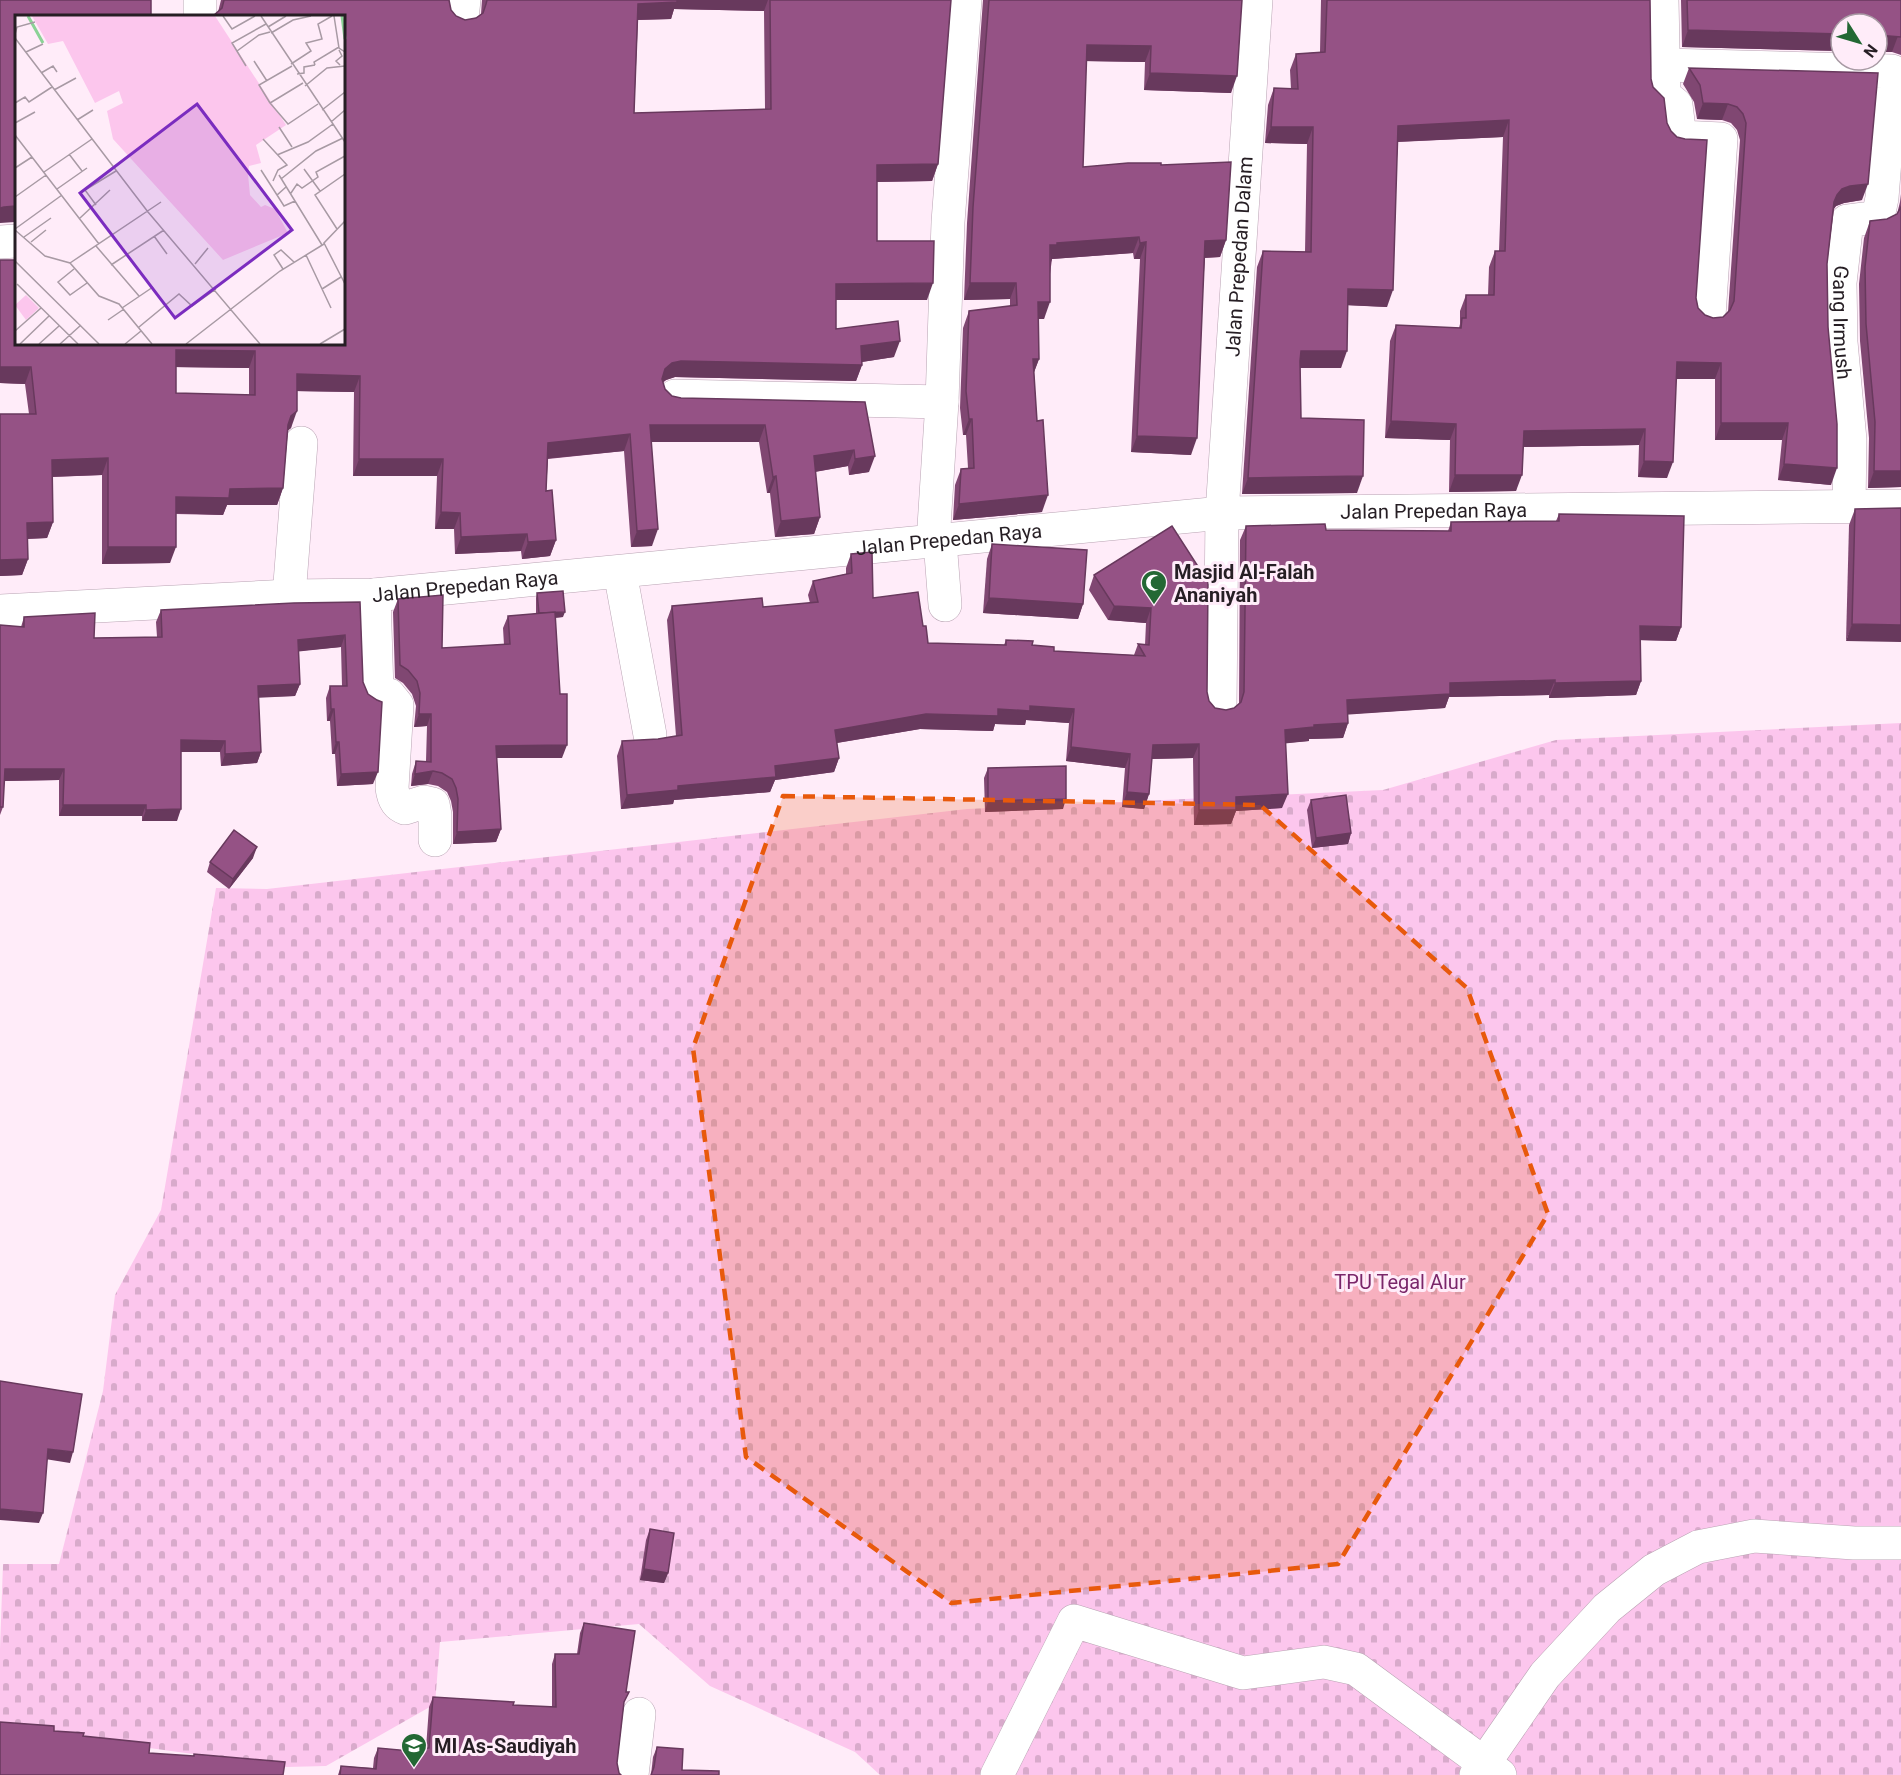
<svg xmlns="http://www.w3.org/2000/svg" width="1901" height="1775" font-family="Roboto,sans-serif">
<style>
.cemetery{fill:url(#cemetery-stones)}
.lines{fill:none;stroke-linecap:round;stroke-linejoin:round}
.minor-casing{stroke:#b9a3b3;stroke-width:34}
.minor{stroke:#fff;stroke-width:33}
.wall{fill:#804772;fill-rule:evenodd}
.shaded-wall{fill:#68395d}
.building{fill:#955285;stroke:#68395d;stroke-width:1.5;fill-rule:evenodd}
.marked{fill:#e8590c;fill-opacity:0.2;stroke:#e8590c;stroke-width:4.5;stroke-dasharray:12 8;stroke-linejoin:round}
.labels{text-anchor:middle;stroke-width:6;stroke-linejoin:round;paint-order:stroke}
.street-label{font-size:20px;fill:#261e24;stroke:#ffecf9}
.poi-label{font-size:20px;font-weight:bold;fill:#261e24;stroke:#ffecf9;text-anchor:start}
.park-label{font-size:20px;fill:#7a266a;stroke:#ffecf9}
.inset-river{fill:none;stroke:#8bd296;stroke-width:3}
.inset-road{fill:none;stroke:#a89aa4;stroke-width:1.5}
.view{fill:#7b2cbf;fill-opacity:0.15;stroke:#7b2cbf;stroke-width:3}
.inset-edge{fill:none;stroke:#261e24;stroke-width:3}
</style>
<defs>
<pattern id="cemetery-stones" width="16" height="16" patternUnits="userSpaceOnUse" patternTransform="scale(1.5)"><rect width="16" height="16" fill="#fcc6ed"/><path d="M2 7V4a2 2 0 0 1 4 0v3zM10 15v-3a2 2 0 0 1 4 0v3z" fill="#d8aacb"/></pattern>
</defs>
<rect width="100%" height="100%" fill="#ffecf9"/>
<path class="cemetery" d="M1901,723V1775H880L855,1752L710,1686L639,1624L440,1642L435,1704L326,1766L286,1767L135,1746L0,1722V1649L3,1564H59L103,1391L115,1295L161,1210L216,888L267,889L967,809L1383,790L1556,740Z"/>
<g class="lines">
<defs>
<g id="minor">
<path d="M1662,0L1664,95L1676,105L1680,137L1721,139L1709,316"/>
<path d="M200,16V0"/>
<path d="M462,18L464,0"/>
<path id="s1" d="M1664,65L1892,71L1882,198L1878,217L1847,221L1840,283L1841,342L1850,440L1849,506"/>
<path d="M0,242L16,241"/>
<path d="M675,396L942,402"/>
<path d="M940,541L945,605"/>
<path d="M933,542L942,402L948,222L965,0"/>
<path d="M620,572L650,735"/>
<path d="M374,595L377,692L380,695H389L397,705L392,788C393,796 396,805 405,808L424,802L433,804L435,815V840"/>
<path d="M289,596L301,443"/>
<path id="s2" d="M0,611L289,596L374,595L1222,513L1901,506"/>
<path id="s3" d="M1220,706L1222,513L1256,0"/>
<path d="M632,1775L639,1714"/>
<path d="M997,1775L1074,1621L1243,1673L1324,1662L1356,1669L1500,1775"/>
<path d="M1476,1775L1545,1675L1607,1608L1654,1570L1698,1547L1754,1536L1854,1543H1901"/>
</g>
</defs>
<use href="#minor" class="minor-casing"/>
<use href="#minor" class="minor"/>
</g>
<g class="wall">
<path d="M221,0H449L451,10L456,16L465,20L476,18L481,14L482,0H951L938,164L932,181L877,182V241L927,300H836V329L894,357L862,362V365L856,381L675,377L666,380L663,382L665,389L672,396L681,398L865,402L869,472L849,475L848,466L815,472L820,517L814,534L775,537L770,493H767L759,442H651L652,546L631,547L624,451L548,459L546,491L556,540L550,556L522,559L521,551L455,554L454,529H435L437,476H353L354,392L297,391L291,428L288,430L283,488L277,505H227L223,515L176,514L170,563L102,564V475L52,477L53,522L47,538L28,539V559L22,575L0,576V414H29L25,384L0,383V260L16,344H344L218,12ZM674,9L764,11L765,109L634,113L638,20L671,19ZM176,367L249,368V395L176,393Z"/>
<path d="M983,0H1242L1231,93L1144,90L1145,62L1086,61L1083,167L1161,165L1226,240L1220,257L1205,258L1191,455L1131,452L1140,259H1134L1133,253L1052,259L1044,319H1039V359L1034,372L1042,512L953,520L955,485L961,469L968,468L966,435H963L960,408L963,328L969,311L1010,306V299L964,300L967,223Z"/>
<path d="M1321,0H1650L1651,79L1653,87L1667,123L1696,298L1698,308L1705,315L1713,318L1723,317L1728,312L1740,140L1737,130L1731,123L1722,120L1697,119L1694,102L1683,84L1689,68L1862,200L1844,203L1836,206L1834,209L1827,264L1831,485L1778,480L1782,440H1715V379H1676L1667,478L1638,477L1639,445L1523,447L1516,491L1449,492L1450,440L1385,438L1390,341L1396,325L1459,328L1460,324V311L1466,295H1488L1489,267L1495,251H1499L1503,137L1398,142L1387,307L1348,305L1341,368H1300L1301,418L1357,493L1242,494L1257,267L1263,251L1305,252L1307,144L1265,143L1268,105L1274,88L1291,89L1290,70L1296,54L1320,52Z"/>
<path d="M1681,0H1901V55L1892,52H1877V24H1841V51L1682,47Z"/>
<path d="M1901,194V487L1868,488L1869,438L1860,341L1859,284L1864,238L1870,221L1887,219L1897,214L1900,202Z"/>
<path d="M1901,508L1846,641L1849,525L1855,509Z"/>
<path d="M1559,514L1681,627L1676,641L1640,640L1641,681L1636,695L1549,698V695L1449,697L1445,708L1348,714V723L1343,738L1309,739V741L1285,743L1282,808L1236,811L1231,824L1194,825L1193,758L1152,759L1149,794L1144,809L1122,807L1125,768L1066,761L1069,723L1026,720L1025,725L995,724L993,731L920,729L837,743L839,758L834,772L775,780L770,792L674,800L673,804L621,809L617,756L622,741L658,739L676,736L667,620L672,606L763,607L810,603L808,595L813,581L846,574V568L851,554L873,598L923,626L928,643L1004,645L1006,640L1054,651L1134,655L1138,644L1145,645L1146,623L1108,620L1089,590L1094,575L1172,526L1207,692L1209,701L1215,708L1226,710L1234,708L1239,704L1240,540L1246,526L1326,530L1448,531L1451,522L1556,521Z"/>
<path d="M992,544L1083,604L1078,619L983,613L987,559Z"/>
<path d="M537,593L563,617L555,618L562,758H496L501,829L496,842L453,844V812L451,801L447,792L438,786L428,784L411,786L412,774L416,761H426L427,726L414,727L416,706L412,694L403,683L395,678L393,612L398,599L442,648L504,645L503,628L508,616L536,614V598Z"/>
<path d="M360,602L363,682L373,784L337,786L335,754H332L330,721H327L326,698L330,686H342L341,647L298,651L300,684L295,696L258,697L261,752L257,763L221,766L220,752H181L177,821H142V816H59V780L4,781L3,807L0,815V625L21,627L24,617L94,638L157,637L156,622L161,610Z"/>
<path d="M988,768L1063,809L985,812L984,778Z"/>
<path d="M1311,800L1351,833L1348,844L1312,848L1307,810Z"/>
<path d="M253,858L229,889L207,872L210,862Z"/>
<path d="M650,1529L668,1573L664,1583L640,1580L646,1540Z"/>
<path d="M584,1623L624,1704L617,1763L619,1773L621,1775H338L341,1766L373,1768L374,1758L378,1748L420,1752L421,1748H426L429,1707L433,1697L513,1705L552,1707V1664L555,1654H577L580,1633Z"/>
<path d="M657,1747L682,1770L651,1775L653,1757Z"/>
</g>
<g class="shaded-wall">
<path d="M674,0H768L764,11L674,9L671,19L632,20L638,4Z"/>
<path d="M1688,30L1841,34V51L1682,47Z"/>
<path d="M1877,35L1898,36L1892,52H1877Z"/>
<path d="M1087,45L1151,46L1145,62L1081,61Z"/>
<path d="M1150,73L1237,76L1231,93L1144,90Z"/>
<path d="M1703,103L1728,104L1722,120L1697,119Z"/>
<path d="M1509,120L1503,137L1392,142L1398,126Z"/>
<path d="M1271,127H1313L1307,144L1265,143Z"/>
<path d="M938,164L932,181L871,182L877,165Z"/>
<path d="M1868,184L1862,200L1844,203L1836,206L1831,212L1837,195L1842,189L1850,186Z"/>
<path d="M16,206V218L15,222L0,223V208L4,207Z"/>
<path d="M1139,237L1133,253L1052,259L1051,262L1050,245L1057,243Z"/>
<path d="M1226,240L1220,257L1199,258L1205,241Z"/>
<path d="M1146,242L1140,259H1134L1140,243Z"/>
<path d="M933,283L927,300H830L836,284Z"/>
<path d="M970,283H1016L1010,299L964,300Z"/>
<path d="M1348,289L1393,290L1387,307L1342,305Z"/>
<path d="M1038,302H1050L1044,319H1032Z"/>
<path d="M900,341L894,357L855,363L861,346Z"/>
<path d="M176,350L255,351L249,368L170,367Z"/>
<path d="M1301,351H1347L1341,368H1295Z"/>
<path d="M1033,359H1039L1033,375Z"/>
<path d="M681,361L862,365L856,381L675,377L666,380L659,386L665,369L672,363Z"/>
<path d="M1677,362L1721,363L1715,379H1671Z"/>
<path d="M0,367H31L25,384L0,383Z"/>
<path d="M297,374L360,376L354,392L291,391Z"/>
<path d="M297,411L291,428L285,433L291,416Z"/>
<path d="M969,419H972L966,435H963Z"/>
<path d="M1391,421L1456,424L1450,440L1385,438Z"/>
<path d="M1721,423H1788L1782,440H1715Z"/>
<path d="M650,425H765L759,442H644Z"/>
<path d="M1645,429L1639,445L1518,447L1524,431Z"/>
<path d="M630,434L624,451L542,459L548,443Z"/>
<path d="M1137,436L1197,438L1191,455L1131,452Z"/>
<path d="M854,450L848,466L808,473L814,456Z"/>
<path d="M875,456L869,472L849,475L855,459Z"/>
<path d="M108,458L102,475L46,477L52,460Z"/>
<path d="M359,459H443L437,476H353Z"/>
<path d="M1644,461L1673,462L1667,478L1638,477Z"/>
<path d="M1784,464L1837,468L1831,485L1778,480Z"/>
<path d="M1874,471H1901V487L1868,488Z"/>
<path d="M1455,475H1522L1516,491L1449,492Z"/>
<path d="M776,476L770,493H767L773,477Z"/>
<path d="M1363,476L1357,493L1242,494L1248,478Z"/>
<path d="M283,488L277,505H227L223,515L170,513L176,497L230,489Z"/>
<path d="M1048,495L1042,512L953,520L959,504Z"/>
<path d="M441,512L460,513L454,529H435Z"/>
<path d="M820,517L814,534L775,537L781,521Z"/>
<path d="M53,522L47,538L21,539L27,523Z"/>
<path d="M658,529L652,546L631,547L637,531Z"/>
<path d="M527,534L521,551L455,554L461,537Z"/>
<path d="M556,540L550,556L522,559L528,542Z"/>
<path d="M108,547H176L170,563L102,564Z"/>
<path d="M28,559L22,575L0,576V560Z"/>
<path d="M989,598L1083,604L1078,619L983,613Z"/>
<path d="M1114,606L1151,608L1146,623L1108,620Z"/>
<path d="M565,612L563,617L537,619L539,614Z"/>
<path d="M1852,624L1901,625V642L1846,641Z"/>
<path d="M1640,626L1681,627L1676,641L1635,640Z"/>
<path d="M345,635L341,647L294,652L298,640Z"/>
<path d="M1555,680L1549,695L1449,697L1445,708L1342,715L1347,700L1450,683Z"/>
<path d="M1641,681L1636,695L1549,698L1555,683Z"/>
<path d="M300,684L295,696L253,698L258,686Z"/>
<path d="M1030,706L1074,709L1069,723L1026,720L1025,725L995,724L993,731L920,729L830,744L835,730L926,714L998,709Z"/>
<path d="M331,709H334L330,721H327Z"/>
<path d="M419,714H431L427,726L414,727Z"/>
<path d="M1348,723L1343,738L1309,739V741L1280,744L1285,730L1314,725Z"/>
<path d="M181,740L225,741L220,752H176Z"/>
<path d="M336,742H339L335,754H332Z"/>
<path d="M1199,744L1193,758L1148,759L1153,745Z"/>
<path d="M567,745L562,758H491L496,746Z"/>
<path d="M1071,747L1130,754L1125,768L1066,761Z"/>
<path d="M261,752L257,763L221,766L225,754Z"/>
<path d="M839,758L834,772L775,780L770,792L674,800L673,804L621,809L627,795L678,786L775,766Z"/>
<path d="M5,769H64L59,780L1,781Z"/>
<path d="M433,771L428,784L411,786L415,774Z"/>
<path d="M378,772L373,784L337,786L341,774Z"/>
<path d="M1127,792L1149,794L1144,809L1122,807Z"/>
<path d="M1288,794L1282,808L1236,811L1231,824L1194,825L1199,810L1236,797Z"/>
<path d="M1066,799L1063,809L985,812L988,801Z"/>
<path d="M63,805H146L142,816H59Z"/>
<path d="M181,809L177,821H142L146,810Z"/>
<path d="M501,829L496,842L453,844L457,832Z"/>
<path d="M1351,833L1348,844L1312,848L1316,838Z"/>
<path d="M257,847L253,858L229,889L233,879Z"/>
<path d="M48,1449L73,1452L70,1463L45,1459Z"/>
<path d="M0,1509L43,1513L39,1523L0,1520Z"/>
<path d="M644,1569L668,1573L664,1583L640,1580Z"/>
</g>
<g class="building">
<path d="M0,0H151V16H16V206L4,207L0,208Z"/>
<path d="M224,0H449L451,10L456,16L465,20L476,18L483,13L486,4L487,0H677V2L638,4L634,113L771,109L770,0H951L938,164L877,165V241H934L933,283L836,284V329L898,321L900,341L861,346L862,365L681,361L672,363L665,369L662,379L665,389L672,396L681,398L865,402L875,456L855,459L854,450L814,456L820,517L781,521L776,476L773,477L765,425H650L658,529L637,531L630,434L548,443L546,491L552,490L556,540L528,542L527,534L461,537L460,513L441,512L443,459H359L360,376L297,374V411L291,416L288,425L283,488L230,489L229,498L176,497V547H108V458L52,460L53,522L27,523L28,559L0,560V414H36L31,367H0V260H16V344H344V16H213L222,8ZM176,350L255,351V395L176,393Z"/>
<path d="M989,0H1242L1237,76L1150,73L1151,46L1087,45L1083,167L1128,163H1161V165L1231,162L1226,240L1205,241L1197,438L1137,436L1146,242L1140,243L1139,237L1057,243V245H1050V302H1038L1039,359H1033L1037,421L1043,420L1048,495L959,504L961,469L974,468L972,419H969L966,391L969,311L1017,305L1016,283H970L973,207Z"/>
<path d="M1327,0H1650L1651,79L1653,87L1664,98L1667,123L1671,131L1677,137L1685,139L1707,140L1696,298L1698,308L1705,315L1713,318L1723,317L1730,310L1734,301L1746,123L1743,114L1737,107L1728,104L1703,103L1700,85L1689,68L1878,73L1868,184L1850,186L1842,189L1837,195L1834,202L1827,264L1828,327L1837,424V468L1784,464L1788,423H1721V363L1677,362L1673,462L1644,461L1645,429L1524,431L1522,475H1455L1456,424L1391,421L1396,325L1461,328L1462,318H1466V295H1494L1495,251H1505L1509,120L1398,126L1393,290L1348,289L1347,351H1301L1300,361L1301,418L1364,420L1363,476L1248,478L1263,251L1311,252L1313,127H1271L1274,88L1298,89L1296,54L1325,52Z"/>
<path d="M1687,0H1901V37L1877,35V24H1841V34L1688,30Z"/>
<path d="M1901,207V471H1874L1875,422L1866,324L1865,267L1870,221L1887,219L1897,214Z"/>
<path d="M1901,508V625L1852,624L1855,509Z"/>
<path d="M1559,514L1684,516L1681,627L1640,626L1641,681L1555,683V680L1450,683V694L1347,700L1348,723L1314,725V727L1285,730L1288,794L1236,797V810H1199V744L1153,745L1149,794L1127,792L1130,754L1071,747L1074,709L1030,706V711L998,709V716L926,714L835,730L839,758L775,766L776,777L678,786V790L627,795L622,741L658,739L682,735L672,606L762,598L763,607L818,602L813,581L852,573L851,554L872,552L873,598L918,592L923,626H926L928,643L1006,645V640L1033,641L1032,645L1054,647V651L1145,656L1138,644L1149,645L1151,608L1114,606L1094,575L1172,526L1208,582L1207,692L1209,701L1215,708L1226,710L1234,708L1241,702L1244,692L1246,526L1325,524L1326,530L1451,531V522L1559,521Z"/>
<path d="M992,544L1087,550L1083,604L989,598Z"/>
<path d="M563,591L565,612L539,613L537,593Z"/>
<path d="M443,595L442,648L510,644L508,616L555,612L560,694H567V745L496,746L501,829L457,832L458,799L456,788L452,779L442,773L433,771L415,774L416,761L431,762V714H419L420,693L417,681L408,670L400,665L398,599Z"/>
<path d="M360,602L363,682L368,694L377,700L382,702L378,772L341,774L339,742H336L334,709H331L330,686H347L345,635L298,640L300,684L258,686L261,752L225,754V741L181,740V809L146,810V805H63L64,769H5L3,807H0V625L24,627V617L95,613L94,638L162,637L161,610L294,603Z"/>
<path d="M1066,766V799L988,801V768Z"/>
<path d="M1346,795L1351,833L1316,838L1311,800Z"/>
<path d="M234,830L257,847L233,879L210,862Z"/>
<path d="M0,1381L82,1394L73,1452L48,1449L43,1513L0,1509Z"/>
<path d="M650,1529L674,1533L668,1573L644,1569Z"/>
<path d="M584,1623L635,1631L626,1692H629L624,1702L617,1763L619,1773L621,1775H340L341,1766L376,1769L378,1748L421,1752V1748H429L433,1697L514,1702L513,1705L556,1707L555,1654H579Z"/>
<path d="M0,1722L54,1726V1731L84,1733L83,1736L150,1743L149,1753L194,1756V1754L285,1762L283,1775H0Z"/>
<path d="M657,1747L683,1749L682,1770L719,1771V1775H651L654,1767Z"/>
</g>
<path class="marked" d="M783,796L1260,805L1467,988L1548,1214L1338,1564L951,1603L746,1457L693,1048Z"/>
<defs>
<symbol id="mosque-pin" viewBox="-11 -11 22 30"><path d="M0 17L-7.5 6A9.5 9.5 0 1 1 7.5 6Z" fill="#236834" stroke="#ffecf9"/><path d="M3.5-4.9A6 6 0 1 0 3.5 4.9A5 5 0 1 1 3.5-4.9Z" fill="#fff"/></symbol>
<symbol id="school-pin" viewBox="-11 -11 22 30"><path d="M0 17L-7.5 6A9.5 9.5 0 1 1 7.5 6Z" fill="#236834" stroke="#ffecf9"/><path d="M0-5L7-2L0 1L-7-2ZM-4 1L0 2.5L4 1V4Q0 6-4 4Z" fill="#fff"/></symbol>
</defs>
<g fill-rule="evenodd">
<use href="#mosque-pin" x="1139" y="568" width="30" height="40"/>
<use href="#school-pin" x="399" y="1731" width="30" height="40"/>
</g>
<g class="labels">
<g class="street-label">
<text dy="7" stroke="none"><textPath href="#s3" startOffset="450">Jalan Prepedan Dalam</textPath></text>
<text dy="7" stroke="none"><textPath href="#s1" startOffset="508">Gang Irmush</textPath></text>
<text dy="7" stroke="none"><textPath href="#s2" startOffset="1438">Jalan Prepedan Raya</textPath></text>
<text dy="7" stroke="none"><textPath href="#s2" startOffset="952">Jalan Prepedan Raya</textPath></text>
<text dy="7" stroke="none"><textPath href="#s2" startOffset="466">Jalan Prepedan Raya</textPath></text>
</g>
<g class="poi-label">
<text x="1174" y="579">Masjid Al-Falah<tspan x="1174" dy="23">Ananiyah</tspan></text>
<text x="434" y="1753">MI As-Saudiyah</text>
</g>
<g class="park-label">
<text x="1400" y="1289">TPU Tegal Alur</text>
</g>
</g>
<g transform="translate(15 15)">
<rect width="330" height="330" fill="#ffecf9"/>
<path d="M11,280L24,293L11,305L0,290Z" fill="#fcc6ed"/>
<path d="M17,1H200L271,110L241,130L246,148L234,151L233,159L235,180L246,192L250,190L260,194L273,218L208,245L98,124L92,96L108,88L104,76L80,88L48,26L33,29Z" fill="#fcc6ed"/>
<path class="inset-river" d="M13,1L28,28M327,1L330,24"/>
<path class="inset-road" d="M208,1L217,14L240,1M246,1L330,127M319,1L324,33L330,37M253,12L271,1M256,18L278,5L296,1M0,19L2,12L20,7M0,23L133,197L245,329M324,35L327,41L321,46L325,50M222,36L244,20L255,17M11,37L28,29M239,46L252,66M276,49L296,36L291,28L307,24L303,9L317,1M300,50L299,47L324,32M231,51L217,28L251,9M26,58L38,51L42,57M282,59L289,58V52L300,50M288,68L255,88L273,109L303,89M290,71L312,53L330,51M39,75L61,63M0,88L10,82L14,87L37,72M255,88L244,70L277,51M307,95L330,77M62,105L78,95M316,107L330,95M0,108L20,97M264,112L277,132M0,120L84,229M248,124L272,150L263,155L258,166M54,139L67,156M262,140L293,127L318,109M0,153L17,142M289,154L305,176M246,155L262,180L271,172M29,157L77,124M264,160L307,230M266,164L301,136L328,123M42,174L72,153M276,178L282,169L287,173L303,162L301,157L330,141M262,180L269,191L280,186M0,182L31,160M81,190L70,175L101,156M65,203L95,175M330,206L309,228L330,269M0,214L47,180M322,214L300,180L330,159M0,215L30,241L55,248L84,281L104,289L137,329M139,221L152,239M9,222L36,203M16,227L31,215M81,231L124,281M291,240L316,293M0,246L84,329M55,248L146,187M180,249L193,233M96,250L149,215M59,254L43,267L55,280L72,268M268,254L259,240L266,235L279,247M2,269L63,329M307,274L326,262M107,293L138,272M93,305L109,294M124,312L164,279L177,291L201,274M0,316L26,293M5,329L34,301M24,329L44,311M45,329L66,310M110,329L126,316M171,329L265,256L309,229M305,329L330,314"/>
<path class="view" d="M182,89L277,215L160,303L65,178Z"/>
<rect width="330" height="330" class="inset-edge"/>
</g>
<g transform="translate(1859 42) rotate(127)"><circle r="28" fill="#ffecf9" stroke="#a89aa4" stroke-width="1.5"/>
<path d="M0-4.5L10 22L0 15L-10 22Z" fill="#236834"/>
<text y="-9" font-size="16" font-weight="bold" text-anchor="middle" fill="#261e24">N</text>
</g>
</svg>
